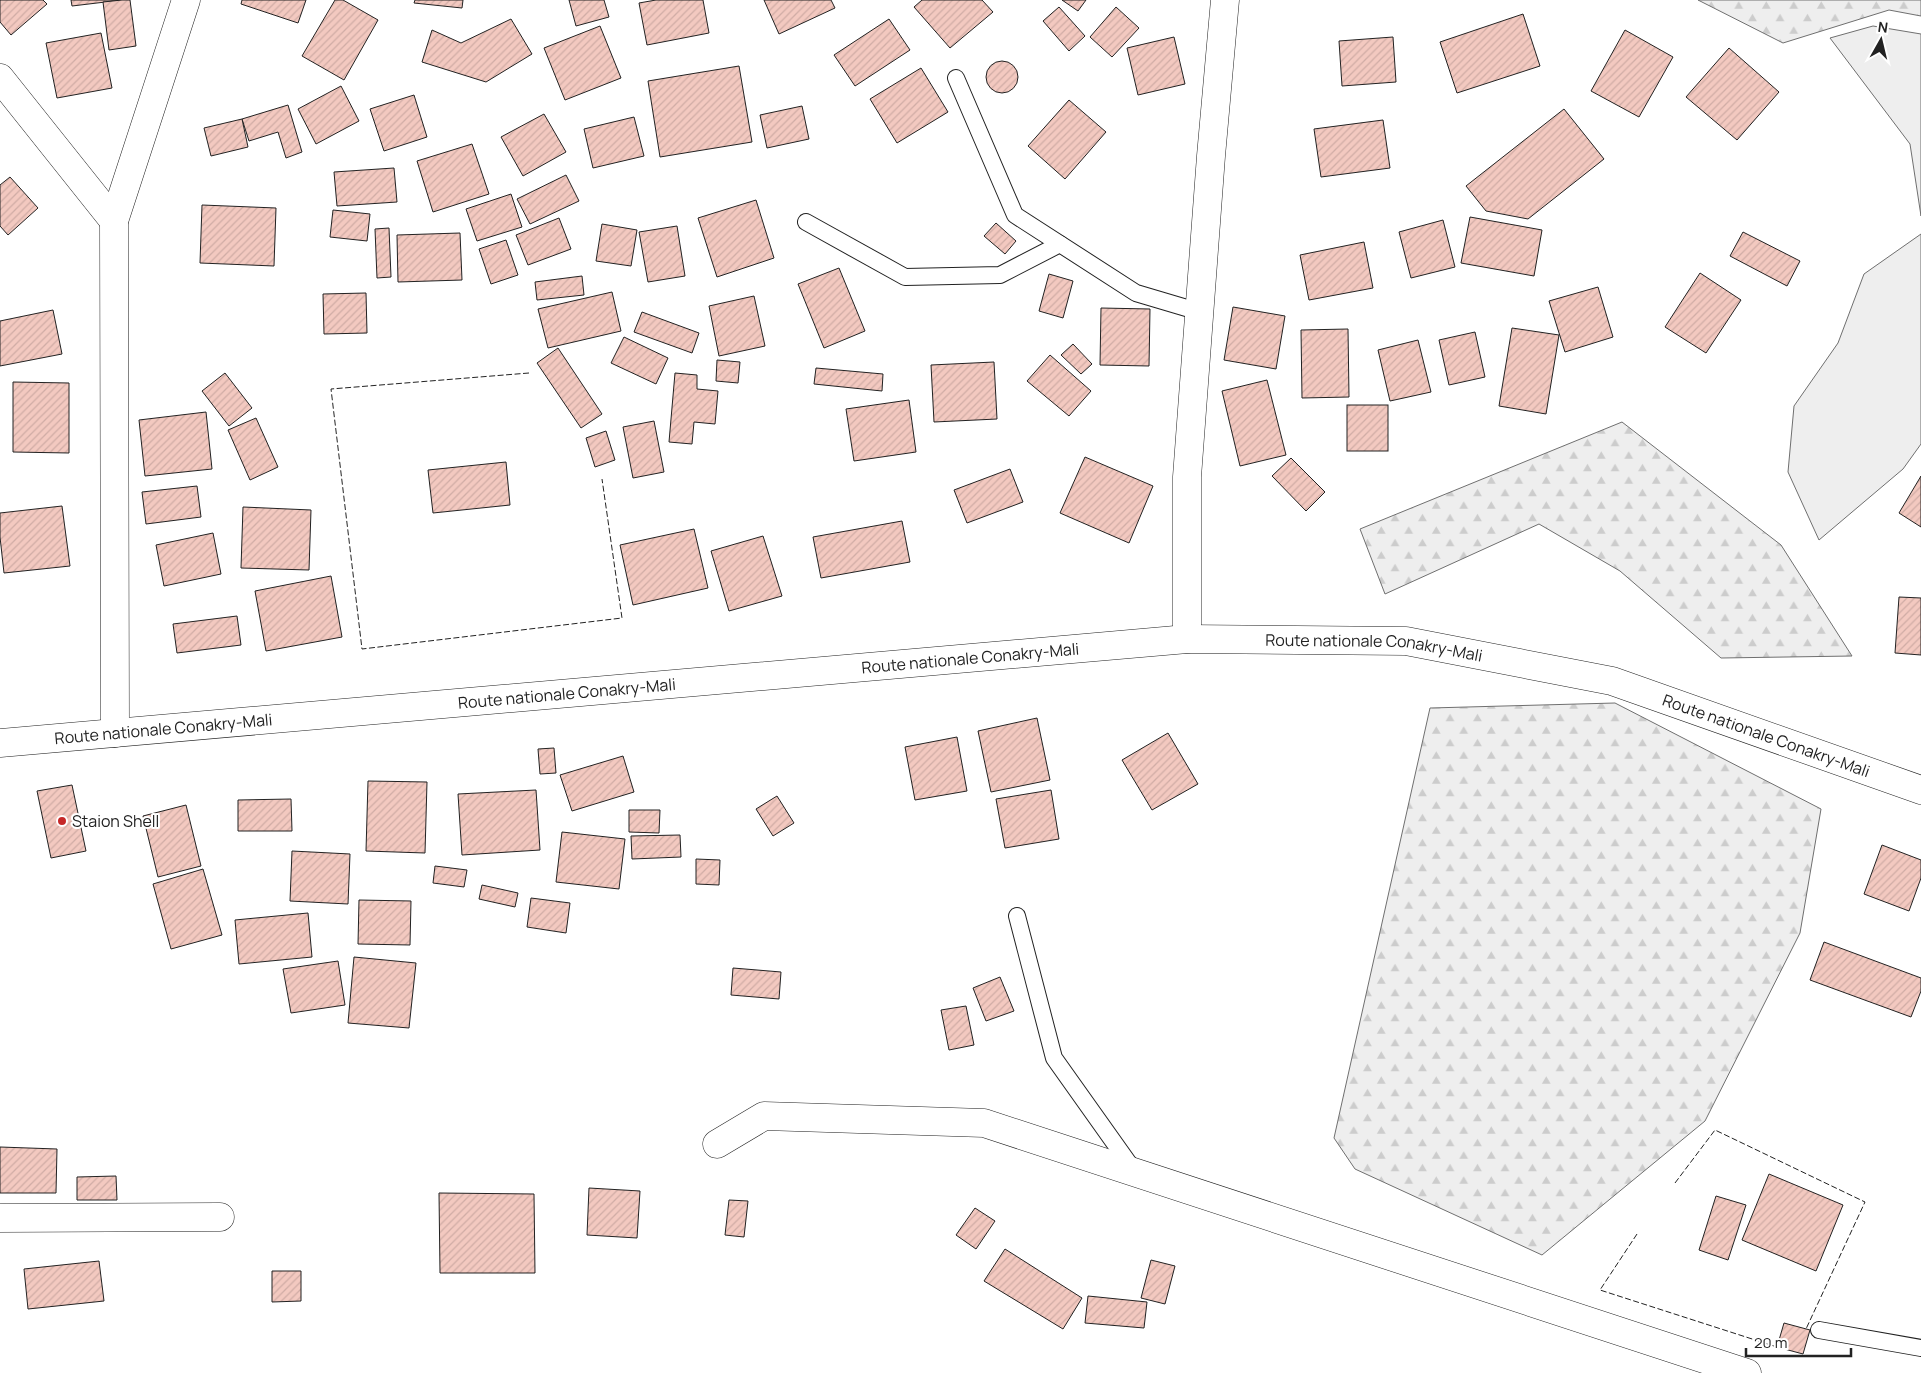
<svg xmlns="http://www.w3.org/2000/svg" width="1921" height="1373" font-family="Manrope,sans-serif">
<style>
.green{fill:#eee;stroke:#6f6f6f}
.forest{fill:url(#forest-firs);stroke:#6f6f6f}
.building{fill:url(#building-hatch);stroke:#222}
.lines{fill:none;stroke-linecap:round;stroke-linejoin:round}
.lane-casing{stroke:#222;stroke-width:18}
.street-casing{stroke:#222;stroke-width:29}
.highway-casing{stroke:#222;stroke-width:29}
.lane{stroke:#fff;stroke-width:16}
.street{stroke:#fff;stroke-width:28}
.highway{stroke:#fff;stroke-width:28}
.fence{stroke:#222;stroke-width:1;stroke-dasharray:6 2.5;stroke-linecap:butt}
.poi-dot{fill:#c62828;stroke:#fff;stroke-width:2}
.labels{text-anchor:middle;stroke-width:4;stroke-linejoin:round;paint-order:stroke}
.street-label{font-size:16px;fill:#222;stroke:#fff}
.poi-label{font-size:16px;fill:#222;stroke:#fff;text-anchor:start}
</style>
<defs>
<pattern id="forest-firs" width="22" height="20" patternUnits="userSpaceOnUse" patternTransform="scale(1.25)"><rect width="22" height="20" fill="#eee"/><path d="M5 1l3.5 6h-7zM16 11l3.5 6h-7z" fill="#ccc"/></pattern>
<pattern id="building-hatch" width="6" height="6" patternUnits="userSpaceOnUse" patternTransform="scale(1.25)"><rect width="6" height="6" fill="#f3c9c0"/><path d="M-1 1l2-2M0 6l6-6M5 7l2-2" fill="none" stroke="#d0aca5"/></pattern>
</defs>
<rect width="100%" height="100%" fill="#fff"/>
<g class="green">
<path d="M1873,26L1921,34V216L1910,144L1830,38Z"/>
<path d="M1921,234V444L1903,469L1819,540L1788,472L1794,406L1838,343L1864,274Z"/>
</g>
<g class="forest">
<path d="M1698,0H1921V16L1889,10L1783,43Z"/>
<path d="M1622,422L1781,545L1852,656L1721,658L1620,571L1539,524L1385,594L1360,529Z"/>
<path d="M1615,703L1821,809L1800,933L1705,1121L1542,1255L1355,1169L1334,1138L1430,708Z"/>
</g>
<g class="building">
<path d="M0,0H43L47,4L11,35L0,22Z"/>
<path d="M71,0H122L72,6Z"/>
<path d="M122,0H130L136,46L109,50L103,2Z"/>
<path d="M242,0H306L298,23L241,4Z"/>
<path d="M335,0H343L378,20L344,80L302,56Z"/>
<path d="M415,0H463L462,8L414,3Z"/>
<path d="M569,0H604L609,17L576,26Z"/>
<path d="M656,0H703L709,33L647,45L639,3Z"/>
<path d="M764,0H831L835,8L779,34Z"/>
<path d="M922,0H982L993,12L950,48L914,7Z"/>
<path d="M1062,0H1086L1078,11Z"/>
<path d="M1059,7L1085,36L1069,51L1043,21Z"/>
<path d="M1116,7L1139,28L1112,57L1090,37Z"/>
<path d="M1523,14L1540,66L1457,93L1440,42Z"/>
<path d="M511,19L532,54L486,82L422,62L432,30L461,43Z"/>
<path d="M889,19L910,50L855,86L834,55Z"/>
<path d="M600,26L621,78L565,100L544,48Z"/>
<path d="M1625,30L1673,57L1639,117L1591,91Z"/>
<path d="M101,33L112,88L57,98L46,43Z"/>
<path d="M1174,37L1185,84L1138,95L1127,48Z"/>
<path d="M1393,37L1396,82L1342,86L1339,41Z"/>
<path d="M1729,48L1779,92L1737,140L1686,97Z"/>
<circle cx="1002" cy="77" r="16"/>
<path d="M739,66L752,142L660,157L648,81Z"/>
<path d="M921,68L948,112L897,143L870,99Z"/>
<path d="M341,86L359,121L316,144L298,109Z"/>
<path d="M414,95L427,137L384,151L370,109Z"/>
<path d="M1069,100L1106,132L1065,179L1028,146Z"/>
<path d="M288,105L302,152L286,158L278,132L249,141L242,119Z"/>
<path d="M802,106L809,139L767,148L760,115Z"/>
<path d="M1564,109L1604,159L1528,219L1486,211L1466,186Z"/>
<path d="M544,114L566,152L523,176L501,137Z"/>
<path d="M634,117L644,156L593,168L584,129Z"/>
<path d="M242,119L248,147L211,156L204,128Z"/>
<path d="M1383,120L1390,168L1321,177L1314,129Z"/>
<path d="M472,144L489,194L433,212L417,161Z"/>
<path d="M394,168L397,202L337,206L334,172Z"/>
<path d="M566,175L579,201L530,224L517,199Z"/>
<path d="M10,177L38,208L8,235L0,226V185Z"/>
<path d="M511,194L522,227L477,241L466,209Z"/>
<path d="M756,200L774,258L717,277L698,218Z"/>
<path d="M202,205L276,208L274,266L200,263Z"/>
<path d="M333,210L370,214L367,241L330,237Z"/>
<path d="M1470,217L1542,230L1534,276L1461,263Z"/>
<path d="M559,218L571,249L528,265L516,235Z"/>
<path d="M1443,220L1455,267L1411,278L1399,232Z"/>
<path d="M996,223L1016,241L1005,254L984,236Z"/>
<path d="M602,224L637,230L631,266L596,261Z"/>
<path d="M677,226L685,276L648,282L639,232Z"/>
<path d="M389,228L391,277L377,278L375,229Z"/>
<path d="M1743,232L1800,261L1787,286L1730,256Z"/>
<path d="M460,233L462,280L398,282L397,235Z"/>
<path d="M506,240L518,275L491,284L479,249Z"/>
<path d="M1364,242L1373,288L1309,300L1300,255Z"/>
<path d="M839,268L865,331L824,348L798,284Z"/>
<path d="M1700,273L1741,300L1706,353L1665,327Z"/>
<path d="M1049,274L1073,281L1063,318L1039,311Z"/>
<path d="M582,276L584,295L537,300L535,282Z"/>
<path d="M1598,287L1613,337L1565,352L1549,301Z"/>
<path d="M612,292L621,331L548,348L538,309Z"/>
<path d="M366,293L367,333L324,334L323,294Z"/>
<path d="M754,296L765,346L719,356L709,306Z"/>
<path d="M1233,307L1285,316L1276,369L1224,360Z"/>
<path d="M1101,308L1150,309L1149,366L1100,365Z"/>
<path d="M53,310L62,354L0,366V321Z"/>
<path d="M642,312L699,333L692,353L634,332Z"/>
<path d="M1512,328L1559,335L1546,414L1499,406Z"/>
<path d="M1348,329L1349,397L1302,398L1301,330Z"/>
<path d="M1475,332L1485,377L1449,385L1439,340Z"/>
<path d="M624,337L668,358L656,384L611,363Z"/>
<path d="M1418,340L1431,392L1390,401L1378,350Z"/>
<path d="M1073,344L1092,364L1081,374L1061,355Z"/>
<path d="M558,348L602,414L581,428L537,363Z"/>
<path d="M1050,355L1091,391L1069,416L1027,381Z"/>
<path d="M717,360L740,362L738,383L716,381Z"/>
<path d="M994,362L997,419L934,422L931,365Z"/>
<path d="M816,368L883,374L882,391L814,384Z"/>
<path d="M225,373L252,408L229,426L202,391Z"/>
<path d="M675,373L697,375V389L718,391L715,424L694,422L692,444L669,442Z"/>
<path d="M1267,380L1286,455L1240,466L1222,391Z"/>
<path d="M13,382L69,383V453L13,452Z"/>
<path d="M909,400L916,452L854,461L846,409Z"/>
<rect x="1347" y="405" width="41" height="46"/>
<path d="M206,412L212,469L145,476L139,420Z"/>
<path d="M256,418L278,467L250,480L228,430Z"/>
<path d="M654,421L664,472L633,478L623,427Z"/>
<path d="M606,431L615,460L595,467L586,438Z"/>
<path d="M1085,457L1153,486L1129,543L1060,513Z"/>
<path d="M1291,458L1325,492L1306,511L1272,476Z"/>
<path d="M506,462L510,505L433,513L428,470Z"/>
<path d="M1010,469L1023,502L967,523L954,490Z"/>
<path d="M1921,476V527L1899,513Z"/>
<path d="M197,486L201,517L146,524L142,492Z"/>
<path d="M62,506L70,566L4,573L0,537V513Z"/>
<path d="M243,507L311,510L309,570L241,568Z"/>
<path d="M902,521L910,562L821,578L813,537Z"/>
<path d="M694,529L708,588L633,605L620,545Z"/>
<path d="M213,533L221,574L164,586L156,545Z"/>
<path d="M763,536L782,596L729,611L711,551Z"/>
<path d="M331,576L342,637L266,651L255,591Z"/>
<path d="M1899,597L1921,598V655L1895,653Z"/>
<path d="M237,616L241,645L177,653L173,624Z"/>
<path d="M1037,718L1050,780L991,792L978,731Z"/>
<path d="M1168,733L1198,784L1152,810L1122,760Z"/>
<path d="M957,737L967,791L915,800L905,747Z"/>
<path d="M554,748L556,773L540,774L538,749Z"/>
<path d="M623,756L634,792L572,811L560,775Z"/>
<path d="M368,781L427,782L425,853L366,851Z"/>
<path d="M72,785L86,851L51,858L37,791Z"/>
<path d="M536,790L540,850L462,855L458,794Z"/>
<path d="M1051,790L1059,839L1005,848L996,799Z"/>
<path d="M777,796L794,823L773,836L756,809Z"/>
<path d="M291,799L292,831H238V800Z"/>
<path d="M186,805L201,866L158,877L143,816Z"/>
<path d="M629,810H660L659,833L629,832Z"/>
<path d="M562,832L625,839L619,889L556,882Z"/>
<path d="M680,835L681,857L632,859L631,836Z"/>
<path d="M1882,845L1921,860V878L1909,911L1864,894Z"/>
<path d="M292,851L350,854L348,904L290,901Z"/>
<path d="M696,859L720,860L719,885L696,884Z"/>
<path d="M435,866L467,870L464,887L433,883Z"/>
<path d="M203,869L222,935L171,949L153,884Z"/>
<path d="M482,885L518,893L515,907L479,899Z"/>
<path d="M531,898L570,903L566,933L527,927Z"/>
<path d="M359,900L411,901L410,945L358,944Z"/>
<path d="M308,913L312,957L239,964L235,920Z"/>
<path d="M1824,942L1921,978V991L1911,1017L1810,980Z"/>
<path d="M354,957L416,963L409,1028L348,1023Z"/>
<path d="M338,961L345,1005L291,1013L283,969Z"/>
<path d="M733,968L781,972L779,999L731,995Z"/>
<path d="M1000,977L1014,1011L986,1021L973,988Z"/>
<path d="M966,1006L974,1045L949,1050L941,1010Z"/>
<path d="M0,1147L57,1149L56,1193H0Z"/>
<path d="M1769,1174L1843,1205L1816,1271L1742,1240Z"/>
<path d="M116,1176L117,1200H77V1177Z"/>
<path d="M589,1188L640,1191L637,1238L587,1235Z"/>
<path d="M439,1193L534,1194L535,1273H440Z"/>
<path d="M1716,1196L1746,1205L1728,1260L1699,1250Z"/>
<path d="M729,1200L748,1201L744,1237L725,1235Z"/>
<path d="M975,1208L995,1221L976,1249L956,1235Z"/>
<path d="M1005,1249L1082,1298L1063,1329L984,1281Z"/>
<path d="M1151,1260L1175,1266L1165,1304L1141,1298Z"/>
<path d="M99,1261L104,1301L28,1309L24,1269Z"/>
<path d="M272,1271H301V1301L272,1302Z"/>
<path d="M1088,1296L1147,1302L1144,1328L1085,1323Z"/>
<path d="M1784,1323L1810,1330L1803,1354L1777,1347Z"/>
</g>
<g class="lines">
<defs>
<g id="lane">
<path d="M956,78L1015,215L1136,293L1200,312"/>
<path d="M806,222L905,277L1000,275L1060,244"/>
<path d="M1017,916L1054,1058L1135,1172"/>
<path d="M1819,1330L1921,1348"/>
</g>
<g id="street">
<path d="M0,78L114,221"/>
<path d="M1187,639V477L1211,156L1225,0"/>
<path d="M115,733L114,221L186,0"/>
<path d="M717,1144L764,1116L984,1123L1747,1373"/>
<path d="M0,1218L220,1217"/>
</g>
<g id="highway">
<path id="s1" d="M0,743L1187,639L1406,641L1612,681L1921,790"/>
</g>
</defs>
<use href="#lane" class="lane-casing"/>
<use href="#street" class="street-casing"/>
<use href="#highway" class="highway-casing"/>
<use href="#lane" class="lane"/>
<use href="#street" class="street"/>
<use href="#highway" class="highway"/>
<g class="fence">
<path d="M529,373L331,389L362,649L622,618L602,479"/>
<path d="M1675,1183L1715,1130L1865,1202L1806,1329"/>
<path d="M1637,1234L1600,1290L1777,1347"/>
</g>
</g>
<circle class="poi-dot" cx="62" cy="821" r="5"/>
<g class="labels">
<g class="street-label">
<text dy="6" stroke="none"><textPath href="#s1" startOffset="1379">Route nationale Conakry-Mali</textPath></text>
<text dy="6" stroke="none"><textPath href="#s1" startOffset="974">Route nationale Conakry-Mali</textPath></text>
<text dy="6" stroke="none"><textPath href="#s1" startOffset="569">Route nationale Conakry-Mali</textPath></text>
<text dy="6" stroke="none"><textPath href="#s1" startOffset="164">Route nationale Conakry-Mali</textPath></text>
<text dy="6" stroke="none"><textPath href="#s1" startOffset="1784">Route nationale Conakry-Mali</textPath></text>
</g>
<g class="poi-label">
<text x="72" y="827">Staion Shell</text>
</g>
</g>
<g transform="translate(1881 40) rotate(8)" stroke="#ffffff" stroke-width="4" paint-order="stroke">
<path d="M0-4L9 19L0 12L-9 19Z" fill="#222222"/>
<text y="-8" font-size="14" font-weight="bold" text-anchor="middle" fill="#222222">N</text>
</g>
<path d="M1746 1348v8h105v-8" fill="none" stroke="#222222" stroke-width="2.5"/>
<text x="1754" y="1348" font-size="15" fill="#222222" stroke="#ffffff" stroke-width="4" paint-order="stroke">20 m</text>
</svg>
